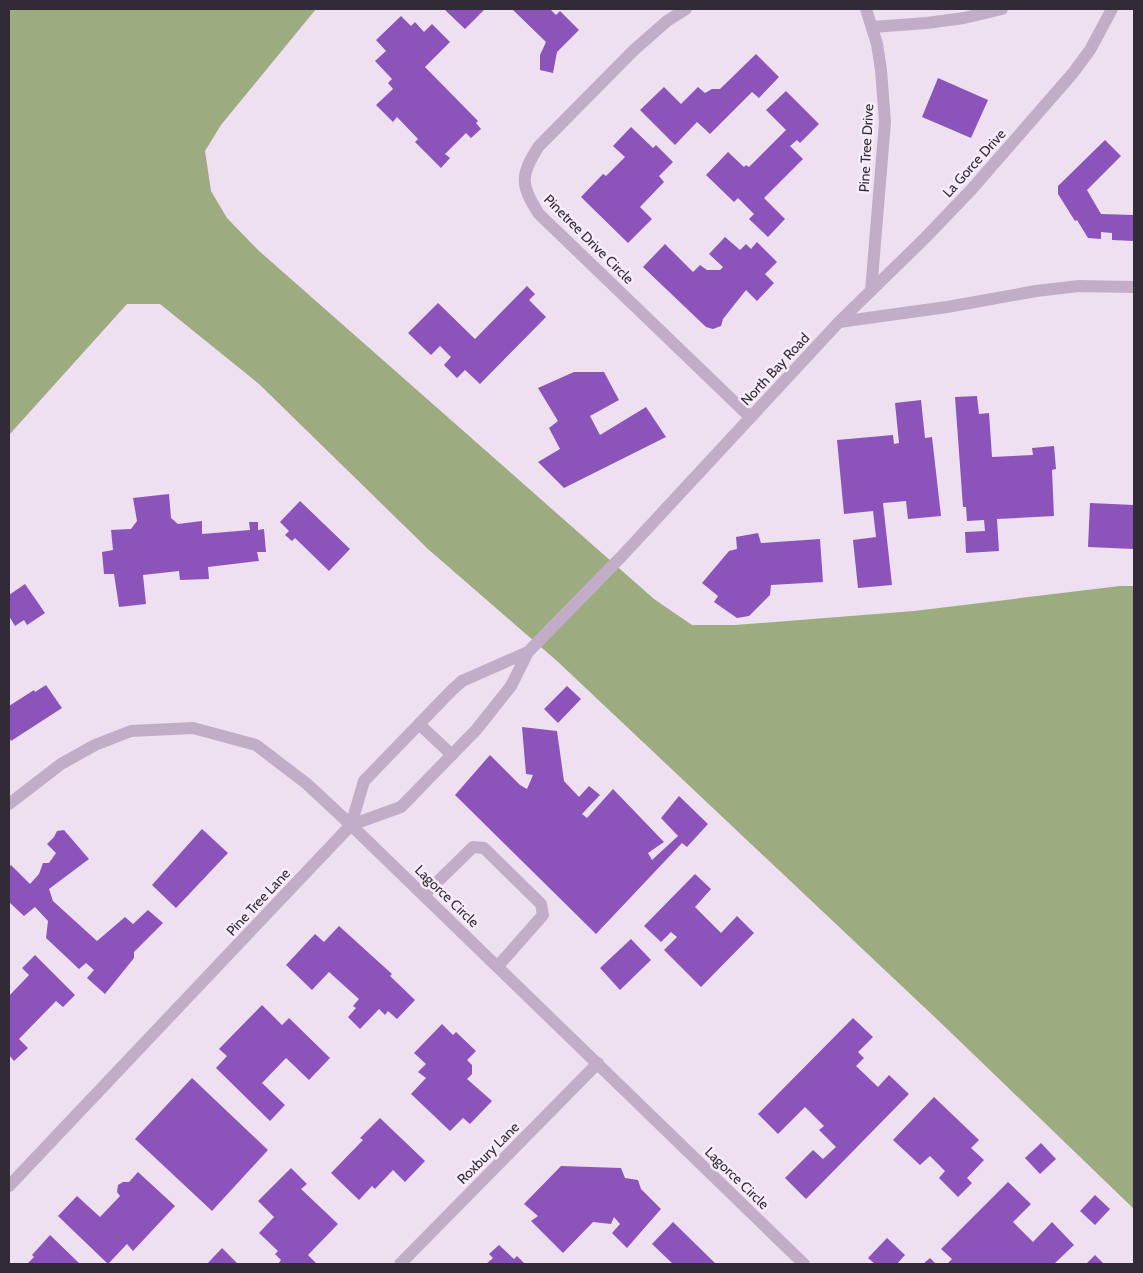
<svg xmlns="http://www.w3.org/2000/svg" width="1143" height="1273" font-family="Cabin,sans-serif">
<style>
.water{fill:#9dab81}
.building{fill:#8c54ba}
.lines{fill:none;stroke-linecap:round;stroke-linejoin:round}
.minor{stroke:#c2adc8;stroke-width:12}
.labels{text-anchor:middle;stroke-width:5;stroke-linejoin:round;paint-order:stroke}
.street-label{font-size:14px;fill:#322b37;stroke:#f7ecf9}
</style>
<rect width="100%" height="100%" fill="#eee0f1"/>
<path class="water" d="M9,9H316L221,125L205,151L211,191L227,218L258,250L654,599L692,625H735L914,611L1120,586H1134V1209L942,1024L557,661L428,549L259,384L160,304H127L9,435Z"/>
<g class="building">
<path d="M446,9H485L465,29L445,10Z"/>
<path d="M512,9H550L556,15L560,11L579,30L557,52L553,73L540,70V55L546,42Z"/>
<path d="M401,16L411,26L415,22L424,32L432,24L450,42L425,67L478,121L476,123L481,129L471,138L466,133L445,154L450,158L441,168L415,142L418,139L397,117L393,122L376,105L393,89L388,83L392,79L375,61L386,51L376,40Z"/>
<path d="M756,54L779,77L759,98L752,92L710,134L697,122L675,145L640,110L664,87L681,104L698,87L705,93L712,89H720Z"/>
<path d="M938,78L988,100L971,138L922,117Z"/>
<path d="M786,91L819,124L800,143L797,140L790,146L803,159L764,198L785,219L768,237L749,219L754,214L738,198L734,202L706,175L728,152L744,167L746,165L749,167L786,130L766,110Z"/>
<path d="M631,127L653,148L656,145L673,162L659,176L664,182L640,207L652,219L628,243L581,197L603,174L606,176L625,157L613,146Z"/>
<path d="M1105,140L1121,156L1087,190L1101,214L1134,215V241L1112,240V233L1101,232V239L1088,238L1077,220L1075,221L1058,194V186Z"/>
<path d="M725,237L740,250L746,244L751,249L757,242L777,262L765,274L774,283L757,301L746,290L723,319L721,326L713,329L706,327L643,267L665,244L693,272L700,265L707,270H720L723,267L709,254Z"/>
<path d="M527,286L535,294L529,300L546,317L480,384L465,370L457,378L444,365L451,357L440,346L431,355L408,333L438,303L475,339Z"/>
<path d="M574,372H604L619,400L590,416L600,435L646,407L666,437L564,488L538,462L560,449L549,428L558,421L538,388Z"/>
<path d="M977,396L979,414L989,413L992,457L1033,455L1032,448L1054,446L1056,469L1052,470L1054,516L997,519L999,551L966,553L965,532L985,531L984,520L967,521L966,507H963L955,397Z"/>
<path d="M921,400L925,438L932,437L941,516L908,519L906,501L883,503L892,585L858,588L853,540L876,537L873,511L844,514L837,440L893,435L894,444L899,443L895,403Z"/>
<path d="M169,494L171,518L178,524L202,521V534L250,530L249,522H258V530L264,529L266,552H257L259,561L208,567L209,579L180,580L179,571L143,575L146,604L119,607L114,574H104L102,552L113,550L111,530L131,529L137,521L133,498Z"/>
<path d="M300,501L350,549L329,571L295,538L292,541L285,535L289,531L280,522Z"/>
<path d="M1090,503L1134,505V549L1088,547Z"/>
<path d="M758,533L761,543L820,539L823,582L771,585L770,595L749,616L737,618L714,602L718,596L702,583L729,551L737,549L736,537Z"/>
<path d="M25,584L45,613L27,625L24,620L15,626L9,616V595Z"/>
<path d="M46,685L62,708L11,741L9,737V706L34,690L35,692Z"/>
<path d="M567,686L581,699L558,723L544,709Z"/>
<path d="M522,727L557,731L564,781L579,797L589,786L600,795L582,814L587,818L613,789L664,842L648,853L652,860L678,836L661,818L679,796L708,824L687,847L682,843L596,934L455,795L490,755L520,785L527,789L533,775L526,774Z"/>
<path d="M202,829L228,853L176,908L152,885Z"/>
<path d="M64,830L89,859L49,889L53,901L97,941L125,917L133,924L148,910L163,923L134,952V958L105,994L87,978L94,970L86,963L79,969L46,938L48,921L35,907L24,916L9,902V867L11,865L30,884L39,874L43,863H49L56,853L47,844L54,837L57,831Z"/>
<path d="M695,874L711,889L695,907L721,933L737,916L754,933L701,987L664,950L677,937L671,932L661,942L644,926Z"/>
<path d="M339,926L392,974L390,976L415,1000L397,1019L388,1011L385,1015L379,1009L360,1029L348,1017L356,1008L353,1006L359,999L329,972L312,990L286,965L315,934L324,942Z"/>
<path d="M631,939L651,960L620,990L600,968Z"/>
<path d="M35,955L75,995L63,1007L56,1001L19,1039L28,1048L14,1061L9,1055V996L29,975L22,968Z"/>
<path d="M262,1005L282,1025L289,1018L330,1058L309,1080L286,1058L262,1083L285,1105L270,1121L216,1068L227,1056L219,1049Z"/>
<path d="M853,1018L873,1037L858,1052L864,1058L856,1066L878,1087L889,1075L909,1094L806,1199L785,1178L813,1150L823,1159L836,1147L819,1130L824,1126L805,1107L778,1134L758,1114Z"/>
<path d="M442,1024L453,1035L456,1032L476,1051L467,1060L472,1065V1074L467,1079L492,1101L470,1124L463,1118L450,1131L411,1094L426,1078L418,1072L426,1064L414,1053Z"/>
<path d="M192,1078L268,1150L212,1211L135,1139Z"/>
<path d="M934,1097L979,1140L971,1148L984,1160L967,1178L972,1183L958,1197L939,1178L945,1171L930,1156L920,1165L893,1140Z"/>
<path d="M380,1118L425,1161L405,1182L393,1170L375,1189L372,1186L359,1200L331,1173L363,1140L360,1138Z"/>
<path d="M1041,1143L1056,1159L1040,1174L1025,1158Z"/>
<path d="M561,1166L621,1168L625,1178L638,1180L641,1189L661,1209L627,1248L612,1233L620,1224L614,1217L611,1224L593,1222L563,1253L531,1221L538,1216L524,1204Z"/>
<path d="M291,1168L307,1184L301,1189L338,1224L308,1255L317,1264H278L281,1260L275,1254L278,1251L259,1233L274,1217L258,1201Z"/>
<path d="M138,1172L175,1206L133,1251L127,1244L108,1264L58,1216L77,1196L100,1217L120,1196L117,1192L118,1185L123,1182H129Z"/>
<path d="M1008,1182L1031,1204L1013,1222L1033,1242L1052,1222L1074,1245L1054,1264H947L952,1259L941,1249Z"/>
<path d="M1095,1195L1110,1209L1095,1225L1080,1211Z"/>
<path d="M673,1222L716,1264H673L652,1244Z"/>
<path d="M50,1235L80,1264H27L34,1257L32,1255Z"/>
<path d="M887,1238L905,1255L897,1264H875L868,1258Z"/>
<path d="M499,1245L514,1259L517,1256L525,1264H486L493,1258L489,1254Z"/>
<path d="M222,1248L238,1264H207Z"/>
<path d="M1095,1255L1104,1264H1086Z"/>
<path d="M930,1258L936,1264H923Z"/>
</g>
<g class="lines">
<g class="minor">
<path d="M686,9L667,21L634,50L539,146C520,175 520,185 539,214L750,417"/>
<path d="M866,9L877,44L881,70L885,122L871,291"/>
<path d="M872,27L927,23L964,18L1002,9"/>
<path d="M839,322L947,307L1036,291L1079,286L1134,287"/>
<path d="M419,724L452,755"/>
<path d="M9,804L61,764L95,745L131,731L193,728L256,745L307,784L351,825L804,1264"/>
<path d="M351,825L401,807L476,730L511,686L528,652L621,557L839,322L925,238L971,190L1073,73L1090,50L1112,9"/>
<path d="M424,895L473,847L484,848L541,904L543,915L498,966"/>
<path d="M9,1186L351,825L364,781L452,690L462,681L528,652"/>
<path d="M400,1264L598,1063"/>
</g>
</g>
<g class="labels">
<g class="street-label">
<text transform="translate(866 148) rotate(-87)" y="5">Pine Tree Drive</text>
<text transform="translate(974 163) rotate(-48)" y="5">La Gorce Drive</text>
<text transform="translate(589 239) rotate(45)" y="5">Pinetree Drive Circle</text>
<text transform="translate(775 369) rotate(-47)" y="5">North Bay Road</text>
<text transform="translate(447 896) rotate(44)" y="5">Lagorce Circle</text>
<text transform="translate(258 902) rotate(-47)" y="5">Pine Tree Lane</text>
<text transform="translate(488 1153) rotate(-45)" y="5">Roxbury Lane</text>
<text transform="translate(737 1178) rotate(44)" y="5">Lagorce Circle</text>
</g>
</g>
<rect width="1143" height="1273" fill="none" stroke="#322b37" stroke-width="20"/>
</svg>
